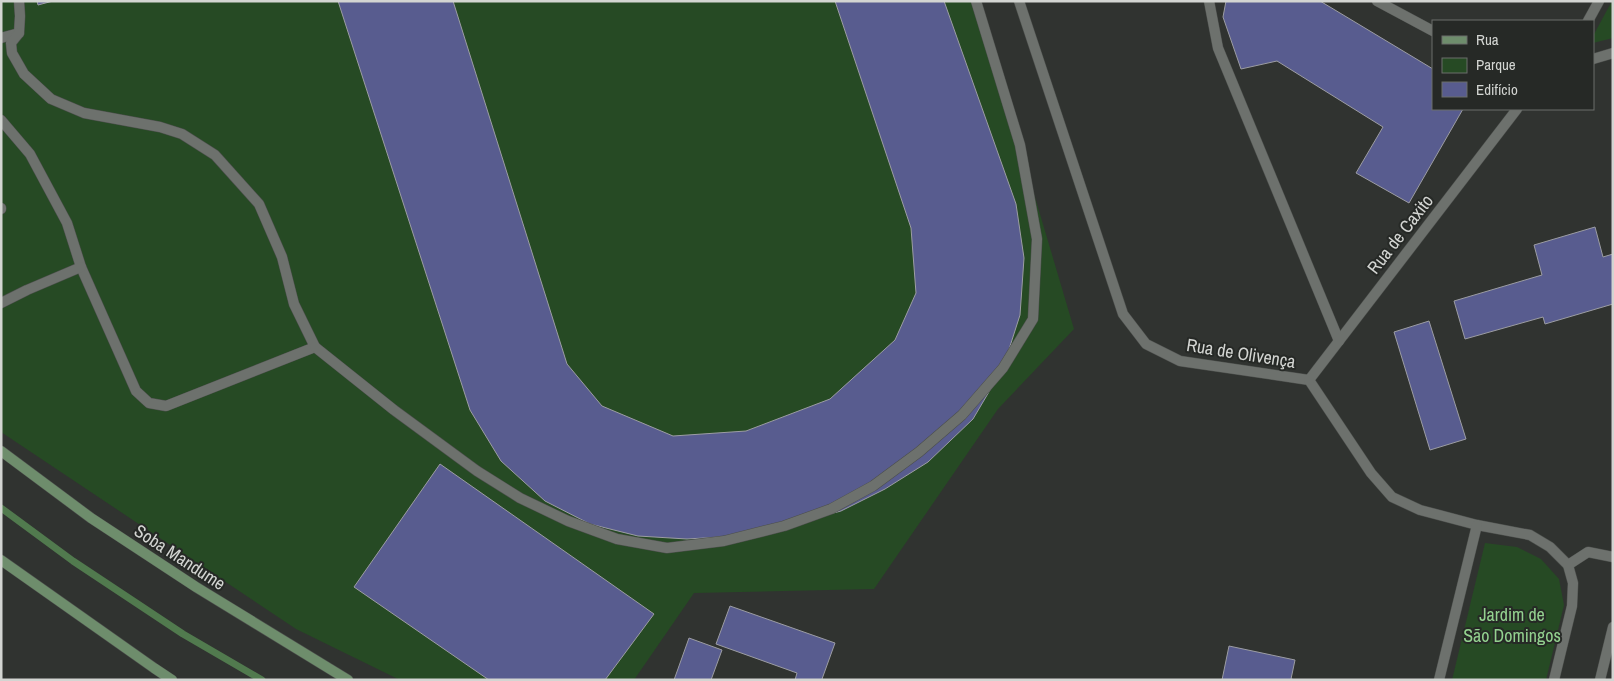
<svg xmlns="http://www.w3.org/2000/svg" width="1614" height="681" viewBox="0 0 1614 681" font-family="'Archivo Narrow',sans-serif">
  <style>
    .green { fill: #264a24 }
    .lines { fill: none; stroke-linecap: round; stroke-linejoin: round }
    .stream { stroke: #517a4e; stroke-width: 7 }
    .building { fill: #585c8f; stroke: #9c9da3 }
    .lane-casing { stroke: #4c4f4c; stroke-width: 11 }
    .street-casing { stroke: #4c4f4c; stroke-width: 11 }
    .secondary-casing { stroke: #4c4f4c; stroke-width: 11 }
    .lane { stroke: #6d716d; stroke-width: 10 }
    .street { stroke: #6d716d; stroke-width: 10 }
    .secondary { stroke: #6e8d6c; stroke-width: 10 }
    .labels { text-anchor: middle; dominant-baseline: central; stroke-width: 4; stroke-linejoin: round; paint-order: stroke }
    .street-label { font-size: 18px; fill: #d3d5d2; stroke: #262926 }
    .park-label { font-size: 18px; fill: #93d18f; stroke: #262926 }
  </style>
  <rect width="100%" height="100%" fill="#303330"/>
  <g class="green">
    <polygon points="1,1 977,1 1074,329 998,409 874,589 694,593 634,680 400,680 296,629 1,432"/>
    <polygon points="1612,1 1613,38 1593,43 1593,36"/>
    <polygon points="1485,543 1517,547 1541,559 1559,579 1564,605 1546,680 1452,680"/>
  </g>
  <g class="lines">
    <polyline class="stream" points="1,508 73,561 183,634 262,680"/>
  </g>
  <g class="building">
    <polygon points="37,1 53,1 38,5"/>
    <polygon points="338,1 453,1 567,364 602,406 673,436 746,431 830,399 895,340 916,293 911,228 835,1 944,1 1016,204 1024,258 1020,315 1003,368 973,419 928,462 885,489 841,511 788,525 737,536 687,539 638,536 590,524 545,501 501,461 470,410"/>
    <polygon points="1226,1 1320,1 1433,69 1433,109 1463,109 1409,203 1356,173 1383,127 1277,61 1241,69 1223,17"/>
    <polygon points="1595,227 1603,257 1613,254 1613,304 1545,324 1543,317 1465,339 1454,301 1542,275 1534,245"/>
    <polygon points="1429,321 1466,439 1430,450 1394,332"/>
    <polygon points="440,464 654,614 605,680 489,680 354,587"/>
    <polygon points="730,606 835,643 822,679 824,680 795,680 797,673 716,644"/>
    <polygon points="689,638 722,650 711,680 674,680"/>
    <polygon points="1229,646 1295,660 1291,679 1296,680 1222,680"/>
  </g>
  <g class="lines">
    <defs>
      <g id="lane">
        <polyline points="1588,21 1599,1"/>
        <polyline points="1,38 19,33 20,16 19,1"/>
        <polyline points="1,120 30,154 67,223 81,267 136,391 149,403 166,406 315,347 294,304 282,257 259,204 215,155 182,134 160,127 84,113 51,99 24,74 12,53 11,43 19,33"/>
        <polyline points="1,208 1,209"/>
        <polyline points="1,303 27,290 81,267"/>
        <polyline points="315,347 394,410 477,471 520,498 568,521 617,539 667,548 724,541 784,526 831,509 873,486 919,452 962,415 1003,368 1033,319 1037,239 1020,145 976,1"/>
        <polyline points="1568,565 1588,552 1613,557"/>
        <polyline points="1600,680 1613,627"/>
      </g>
      <g id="street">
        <polyline points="1019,1 1123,314 1146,344 1180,361 1309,380 1371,473 1392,497 1420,510 1477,525 1530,535 1550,547 1568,565 1573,583 1572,606 1554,680"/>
        <polyline points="1209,1 1218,48 1339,341"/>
        <polyline points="1377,1 1433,31"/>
        <polyline points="1593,59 1613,53"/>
        <polyline points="1309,380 1517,109"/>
        <polyline points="1439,680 1477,525"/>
      </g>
      <g id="secondary">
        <polyline points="1,451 91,518 196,587 348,680"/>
        <polyline points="1,560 154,668 172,680"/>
      </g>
    </defs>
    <use href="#lane" class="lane-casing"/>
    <use href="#street" class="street-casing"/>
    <use href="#secondary" class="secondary-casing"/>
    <use href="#lane" class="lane"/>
    <use href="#street" class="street"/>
    <use href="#secondary" class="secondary"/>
  </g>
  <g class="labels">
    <g class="street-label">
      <text transform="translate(1400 234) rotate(-52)">Rua de Caxito</text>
      <text transform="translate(1241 353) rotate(9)">Rua de Olivença</text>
      <text transform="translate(180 557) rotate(33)">Soba Mandume</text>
    </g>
    <g class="park-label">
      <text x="1512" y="614">Jardim de<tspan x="1512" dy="21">São Domingos</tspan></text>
    </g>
  </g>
  <rect width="1614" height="681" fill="none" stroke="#d3d5d2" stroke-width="5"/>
  <rect x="1432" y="20" width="162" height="90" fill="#262926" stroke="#6b6e6b"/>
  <rect x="1442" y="36" width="25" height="8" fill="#6e8d6c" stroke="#6b6e6b"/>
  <text x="1476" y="45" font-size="15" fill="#d3d5d2">Rua</text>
  <rect x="1442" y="58" width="25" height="15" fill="#264a24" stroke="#6b6e6b"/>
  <text x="1476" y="70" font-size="15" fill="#d3d5d2">Parque</text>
  <rect x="1442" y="82" width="25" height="15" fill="#585c8f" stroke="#6b6e6b"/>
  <text x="1476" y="95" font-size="15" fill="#d3d5d2">Edifício</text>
</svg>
